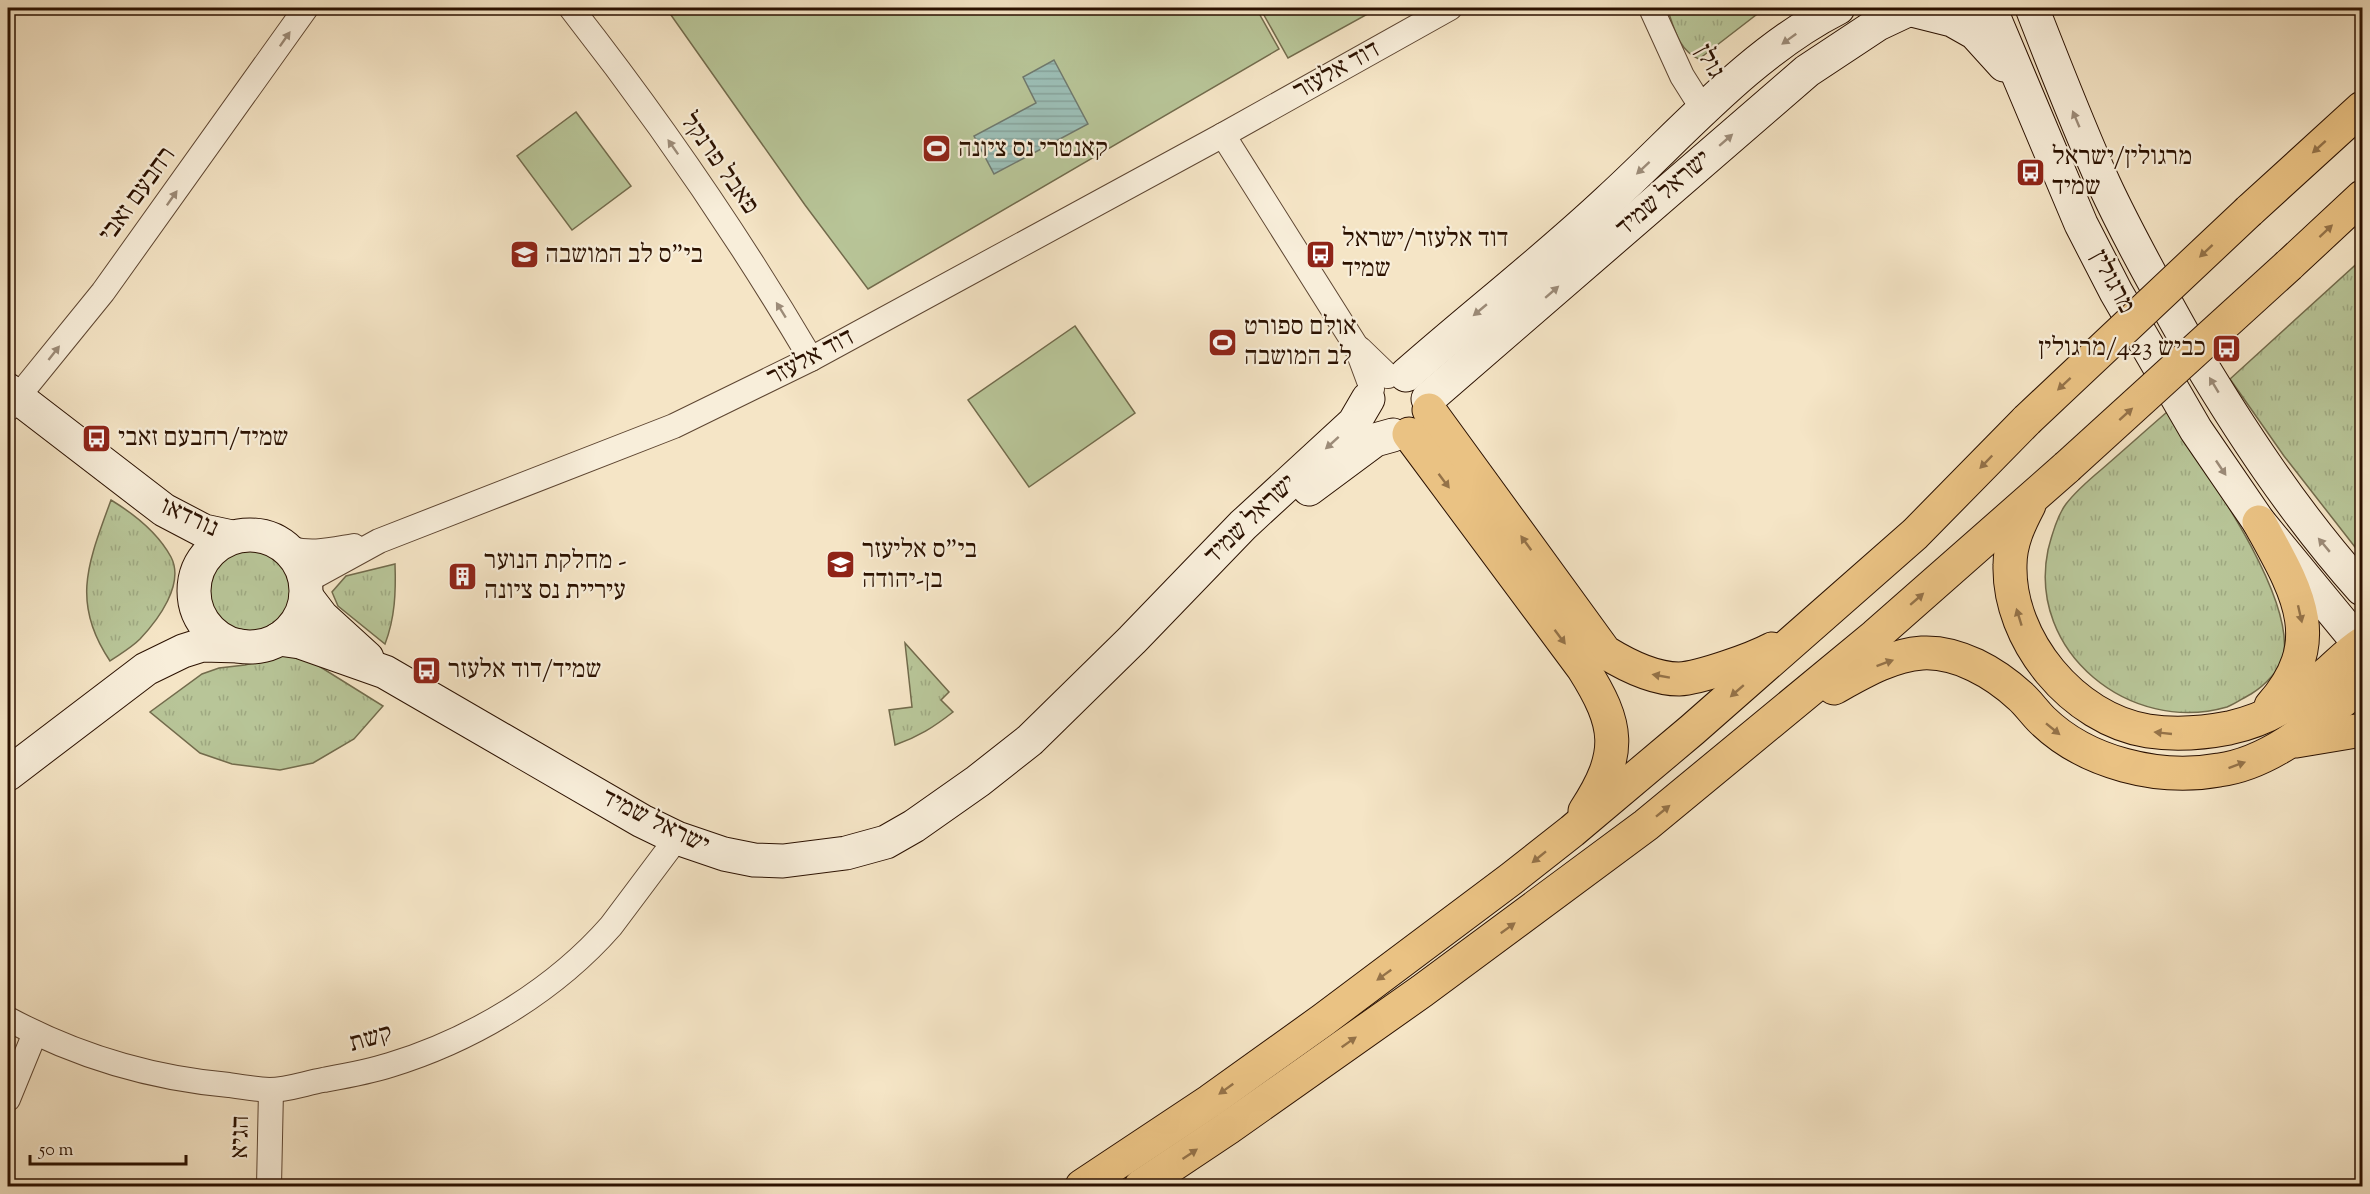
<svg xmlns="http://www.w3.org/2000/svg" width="2370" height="1194" viewBox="0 0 2370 1194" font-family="'Sorts Mill Goudy','Frank Ruhl Libre',serif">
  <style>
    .grass { fill: url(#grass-tufts); stroke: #726b4c; stroke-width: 1.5 }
    .pitch { fill: #b8c598; stroke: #726b4c; stroke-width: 1.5 }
    .water { fill: url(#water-rules); stroke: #6f796e; stroke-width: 1.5 }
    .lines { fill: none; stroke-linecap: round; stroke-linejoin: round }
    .street-casing { stroke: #5e4632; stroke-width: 26 }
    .secondary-casing { stroke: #2b1100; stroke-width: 35 }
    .primary-casing { stroke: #2b1100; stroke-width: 35 }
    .street { stroke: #f8eeda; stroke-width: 24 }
    .secondary { stroke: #f8eeda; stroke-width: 33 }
    .primary { stroke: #eac283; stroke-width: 33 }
    .primary-bridge-casing { stroke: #2b1100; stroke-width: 35; stroke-linecap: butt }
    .primary-bridge { stroke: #eac283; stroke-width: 33 }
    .oneway { fill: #9c8b78 }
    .oneway2 { fill: #947248 }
    .labels { text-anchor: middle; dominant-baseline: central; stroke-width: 4.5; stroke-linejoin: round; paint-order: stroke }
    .street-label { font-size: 26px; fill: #2b1100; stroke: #f8eeda }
    .poi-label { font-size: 26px; fill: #2b1100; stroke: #f8eeda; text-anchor: start }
  </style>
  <defs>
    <pattern id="grass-tufts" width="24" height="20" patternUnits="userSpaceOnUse" patternTransform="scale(1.5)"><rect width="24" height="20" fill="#b8c598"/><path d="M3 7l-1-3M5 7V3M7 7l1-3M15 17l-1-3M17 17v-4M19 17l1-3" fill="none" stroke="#9ea881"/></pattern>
    <pattern id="water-rules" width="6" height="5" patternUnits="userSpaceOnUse" patternTransform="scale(1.5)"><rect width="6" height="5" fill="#9cbfb7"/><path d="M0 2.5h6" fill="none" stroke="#87a39c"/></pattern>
  </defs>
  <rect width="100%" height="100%" fill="#f5e5c6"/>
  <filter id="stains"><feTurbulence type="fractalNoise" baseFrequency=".00333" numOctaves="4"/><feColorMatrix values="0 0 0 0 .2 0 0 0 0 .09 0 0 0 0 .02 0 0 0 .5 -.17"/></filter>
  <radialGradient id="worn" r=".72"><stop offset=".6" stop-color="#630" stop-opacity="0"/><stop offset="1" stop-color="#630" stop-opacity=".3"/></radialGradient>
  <g class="grass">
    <path d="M1667 8H1765L1699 59C1678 50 1674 27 1667 8Z"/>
    <polygon points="2362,259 2362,556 2284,456 2230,379"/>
    <path d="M2167 412C2202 466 2292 590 2284 653 2282 669 2264 686 2251 694 2243 698 2235 704 2227 707 2130 735 2027 652 2048 550 2052 534 2057 516 2066 504 2076 491 2090 479 2102 469 2124 450 2145 431 2167 412Z"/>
    <path d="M111 500C134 514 158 533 171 557 185 584 158 620 140 639 131 648 120 654 110 661 70 602 89 561 111 500Z"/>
    <circle cx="251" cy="591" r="41"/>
    <path d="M395 564C396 592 395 618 385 644L338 606 332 592 346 576Z"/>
    <path d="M905 643 949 692 941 700 953 712C934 727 918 737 895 745L889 710 912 707Z"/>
    <polygon points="286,655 314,663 383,706 354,739 313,763 280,770 232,764 200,753 150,712 202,674 219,668 245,665"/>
  </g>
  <g class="pitch">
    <polygon points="666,8 1256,8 1279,49 868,289 805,205"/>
    <polygon points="1260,8 1374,8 1375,10 1288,58"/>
    <polygon points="576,112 631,186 572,230 517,156"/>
    <polygon points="1075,326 1135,413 1029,487 968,400"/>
  </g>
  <polygon class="water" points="1054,60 1088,124 994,174 974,136 1036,103 1023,77"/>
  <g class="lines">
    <defs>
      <g id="street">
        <path d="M571 8C658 119 739 237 811 359"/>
        <polyline points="1651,8 1682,76 1704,111"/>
        <polyline points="1223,135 1356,346 1372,389"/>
        <polyline points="1360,349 1388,376"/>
        <polyline points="8,409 103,292 306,8"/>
        <path d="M288 548C311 555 330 550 354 546"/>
        <polyline points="306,581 379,541 674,426 811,359 1223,135 1450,8"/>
        <path d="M8 1019C77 1056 150 1078 229 1085 242 1087 256 1089 269 1090 287 1090 306 1083 323 1080 345 1076 368 1072 390 1065 472 1040 554 991 611 926L677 838"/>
        <polyline points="8,1099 35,1033"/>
        <polyline points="269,1186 271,1090"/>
      </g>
      <g id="secondary">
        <polyline points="1990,8 2081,224 2116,292 2196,430 2259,522 2362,647"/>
        <path d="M2032 8C2055 67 2078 126 2104 184 2129 238 2158 289 2187 341 2239 429 2294 513 2362 589"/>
        <polyline points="1908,9 1952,20 1975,33 2004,65"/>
        <path d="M1406 375C1473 316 1544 261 1609 200 1681 134 1751 52 1838 8"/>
        <polyline points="8,390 164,510 204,531 232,537"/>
        <polyline points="1428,399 1807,71 1878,24 1912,8"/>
        <polyline points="1309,489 1375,440 1393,435"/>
        <circle cx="250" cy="591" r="56"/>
        <polyline points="306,596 322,617 367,658"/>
        <polyline points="279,639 300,642 385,672 642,821 677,838 724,854 754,860 783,861 846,853 886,842 914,826 978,781 1030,740 1132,640 1243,525 1354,423 1368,399"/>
        <polyline points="8,774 146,669 183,651 202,645 241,646"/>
      </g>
      <g id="primary">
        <polyline points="2249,211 2362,108"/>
        <polyline points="2289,265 2362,197"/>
        <path d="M1429 410 1605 652C1626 665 1653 679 1679 679 1700 678 1753 659 1772 649"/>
        <path d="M1409 434 1583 668C1619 725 1623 753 1585 811"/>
        <path d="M2029 505C2019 524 2010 543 2010 565 2008 640 2073 719 2148 731 2174 735 2203 733 2229 728 2274 718 2297 699 2331 670 2341 661 2351 651 2362 644"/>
        <path d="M2259 522C2295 588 2330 640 2271 706"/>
        <path d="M1834 688C1861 673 1891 655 1922 653 1958 651 1995 673 2020 696 2028 703 2034 712 2042 720 2086 763 2159 781 2219 770 2242 767 2268 755 2287 743 2313 726 2338 704 2362 685"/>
        <polyline points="2296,741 2362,730"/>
        <polyline points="1082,1186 1210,1101 1323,1020 1511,879 1572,831 1692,730 1915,534 2027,420"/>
        <polyline points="1141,1186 1228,1128 1422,991 1646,825 1875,636 2067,467"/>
      </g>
    </defs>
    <use href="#street" class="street-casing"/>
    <use href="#secondary" class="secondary-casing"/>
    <use href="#primary" class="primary-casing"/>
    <use href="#street" class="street"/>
    <use href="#secondary" class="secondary"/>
    <use href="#primary" class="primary"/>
    <defs>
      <g id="primary-bridge">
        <polyline points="2027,420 2249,211"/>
        <polyline points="2067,467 2289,265"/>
      </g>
    </defs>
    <use href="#primary-bridge" class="primary-bridge-casing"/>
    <use href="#primary-bridge" class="primary-bridge"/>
  </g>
  <defs><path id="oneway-solid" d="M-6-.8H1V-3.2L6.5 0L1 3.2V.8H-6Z" transform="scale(1.5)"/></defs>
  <g class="oneway">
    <use href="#oneway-solid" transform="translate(285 39) rotate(-55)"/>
    <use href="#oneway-solid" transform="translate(1789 39) rotate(144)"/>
    <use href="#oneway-solid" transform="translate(2076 119) rotate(-113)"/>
    <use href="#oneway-solid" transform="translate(1726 140) rotate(-41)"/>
    <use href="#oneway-solid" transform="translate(673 147) rotate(-125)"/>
    <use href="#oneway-solid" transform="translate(1643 168) rotate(137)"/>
    <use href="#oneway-solid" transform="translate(172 198) rotate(-55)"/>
    <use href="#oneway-solid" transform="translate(1552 292) rotate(-41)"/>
    <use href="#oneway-solid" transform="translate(781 310) rotate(-122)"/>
    <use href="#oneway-solid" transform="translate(1480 310) rotate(140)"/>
    <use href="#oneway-solid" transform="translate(54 353) rotate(-52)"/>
    <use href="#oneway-solid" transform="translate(2214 385) rotate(-121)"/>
    <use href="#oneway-solid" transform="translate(1332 443) rotate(138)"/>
    <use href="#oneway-solid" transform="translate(2221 468) rotate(56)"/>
    <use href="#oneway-solid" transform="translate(2324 545) rotate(-130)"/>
  </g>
  <g class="oneway2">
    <use href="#oneway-solid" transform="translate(2319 147) rotate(138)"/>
    <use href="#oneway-solid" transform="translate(2326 231) rotate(-43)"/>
    <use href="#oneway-solid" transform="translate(2206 251) rotate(137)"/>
    <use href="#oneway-solid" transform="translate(2064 384) rotate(137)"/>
    <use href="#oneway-solid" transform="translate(2126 414) rotate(-42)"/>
    <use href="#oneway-solid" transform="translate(1986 462) rotate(134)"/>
    <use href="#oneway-solid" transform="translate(1444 481) rotate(53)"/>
    <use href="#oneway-solid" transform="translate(1526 543) rotate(-126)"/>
    <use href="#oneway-solid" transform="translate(1917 599) rotate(-41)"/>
    <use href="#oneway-solid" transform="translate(2300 614) rotate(77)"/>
    <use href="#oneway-solid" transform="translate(2019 617) rotate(-107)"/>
    <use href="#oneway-solid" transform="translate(1560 637) rotate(53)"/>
    <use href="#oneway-solid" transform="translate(1885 663) rotate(-20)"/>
    <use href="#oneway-solid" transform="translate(1661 676) rotate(-170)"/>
    <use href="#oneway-solid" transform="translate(1737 691) rotate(139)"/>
    <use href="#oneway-solid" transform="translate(2053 729) rotate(39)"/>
    <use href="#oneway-solid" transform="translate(2163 733) rotate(-174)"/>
    <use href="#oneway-solid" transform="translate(2237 765) rotate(-20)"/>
    <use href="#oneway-solid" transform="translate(1663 811) rotate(-39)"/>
    <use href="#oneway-solid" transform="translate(1539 857) rotate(141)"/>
    <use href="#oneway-solid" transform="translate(1508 928) rotate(-36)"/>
    <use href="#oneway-solid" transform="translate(1384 975) rotate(144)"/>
    <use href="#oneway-solid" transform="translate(1349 1042) rotate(-35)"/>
    <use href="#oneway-solid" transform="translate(1226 1089) rotate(144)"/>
    <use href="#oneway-solid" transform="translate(1190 1154) rotate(-34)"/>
  </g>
  <defs>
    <symbol id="stadium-square" viewBox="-11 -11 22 22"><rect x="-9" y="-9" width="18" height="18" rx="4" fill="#8f2418" stroke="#f8eeda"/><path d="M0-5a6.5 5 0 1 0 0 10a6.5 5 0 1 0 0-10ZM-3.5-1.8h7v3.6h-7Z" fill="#fff"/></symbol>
    <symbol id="bus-square" viewBox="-11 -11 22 22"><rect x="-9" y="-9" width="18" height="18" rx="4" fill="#8f2418" stroke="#f8eeda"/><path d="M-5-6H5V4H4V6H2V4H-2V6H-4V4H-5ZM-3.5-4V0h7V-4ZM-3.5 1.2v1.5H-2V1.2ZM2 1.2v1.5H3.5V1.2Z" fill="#fff"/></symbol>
    <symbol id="school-square" viewBox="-11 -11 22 22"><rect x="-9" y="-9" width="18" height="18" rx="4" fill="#8f2418" stroke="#f8eeda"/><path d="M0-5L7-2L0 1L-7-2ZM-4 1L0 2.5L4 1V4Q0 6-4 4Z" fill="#fff"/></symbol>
    <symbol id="building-square" viewBox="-11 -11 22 22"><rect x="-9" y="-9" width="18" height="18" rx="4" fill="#8f2418" stroke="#f8eeda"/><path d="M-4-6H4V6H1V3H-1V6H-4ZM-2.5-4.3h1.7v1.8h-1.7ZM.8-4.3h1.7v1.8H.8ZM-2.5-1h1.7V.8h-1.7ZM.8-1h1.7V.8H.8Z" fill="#fff"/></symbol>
  </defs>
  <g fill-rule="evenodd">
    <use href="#stadium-square" x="920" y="132" width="33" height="33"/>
    <use href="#bus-square" x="2014" y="156" width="33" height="33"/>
    <use href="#bus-square" x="1304" y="238" width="33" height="33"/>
    <use href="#school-square" x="508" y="238" width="33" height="33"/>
    <use href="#stadium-square" x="1206" y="326" width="33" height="33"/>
    <use href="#bus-square" x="2210" y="332" width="33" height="33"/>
    <use href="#bus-square" x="80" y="422" width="33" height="33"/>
    <use href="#school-square" x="824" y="548" width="33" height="33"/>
    <use href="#building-square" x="446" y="560" width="33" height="33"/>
    <use href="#bus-square" x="410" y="654" width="33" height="33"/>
  </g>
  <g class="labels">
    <g class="street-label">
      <text transform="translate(1709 62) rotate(61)">גולן</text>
      <text transform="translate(1337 71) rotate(-29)">דוד אלעזר</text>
      <text transform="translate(719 164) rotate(55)">פאבל פרנקל</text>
      <text transform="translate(1664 194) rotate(-41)">ישראל שמיד</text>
      <text transform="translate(138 195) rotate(-54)">רחבעם זאבי</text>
      <text transform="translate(2112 282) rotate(62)">מרגולין</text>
      <text transform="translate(811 358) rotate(-28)">דוד אלעזר</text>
      <text transform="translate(189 518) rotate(25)">נורדאו</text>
      <text transform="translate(1251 520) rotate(-44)">ישראל שמיד</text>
      <text transform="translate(655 822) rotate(26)">ישראל שמיד</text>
      <text transform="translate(371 1039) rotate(-16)">קשת</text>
      <text transform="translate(241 1137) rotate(-89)">הגיא</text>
    </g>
    <g class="poi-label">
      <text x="958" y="149">קאנטרי נס ציונה</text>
      <text x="2052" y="157">מרגולין/ישראל<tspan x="2052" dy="30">שמיד</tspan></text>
      <text x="1342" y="239">דוד אלעזר/ישראל<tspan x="1342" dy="30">שמיד</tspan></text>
      <text x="545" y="255">בי"ס לב המושבה</text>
      <text x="1244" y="327">אולם ספורט<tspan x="1244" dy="30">לב המושבה</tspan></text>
      <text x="2206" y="348" text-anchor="end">כביש 423/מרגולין</text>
      <text x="118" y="438">שמיד/רחבעם זאבי</text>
      <text x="862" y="550">בי"ס אליעזר<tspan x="862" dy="30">בן-יהודה</tspan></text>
      <text x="484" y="561">מחלקת הנוער -<tspan x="484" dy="30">עיריית נס ציונה</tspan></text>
      <text x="448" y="670">שמיד/דוד אלעזר</text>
    </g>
  </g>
  <rect width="2370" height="1194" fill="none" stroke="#f5e5c6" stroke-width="30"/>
  <rect x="9" y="9" width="2352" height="1176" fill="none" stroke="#2b1100" stroke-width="3"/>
  <rect x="15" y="15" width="2340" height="1164" fill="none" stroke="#2b1100" stroke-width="1.5"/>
  <path d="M30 1155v9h156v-9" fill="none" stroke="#2b1100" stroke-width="3"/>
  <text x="39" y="1155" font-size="18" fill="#2b1100" stroke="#f8eeda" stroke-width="4.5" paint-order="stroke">50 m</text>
  <rect width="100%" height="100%" filter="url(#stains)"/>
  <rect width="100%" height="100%" fill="url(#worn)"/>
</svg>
